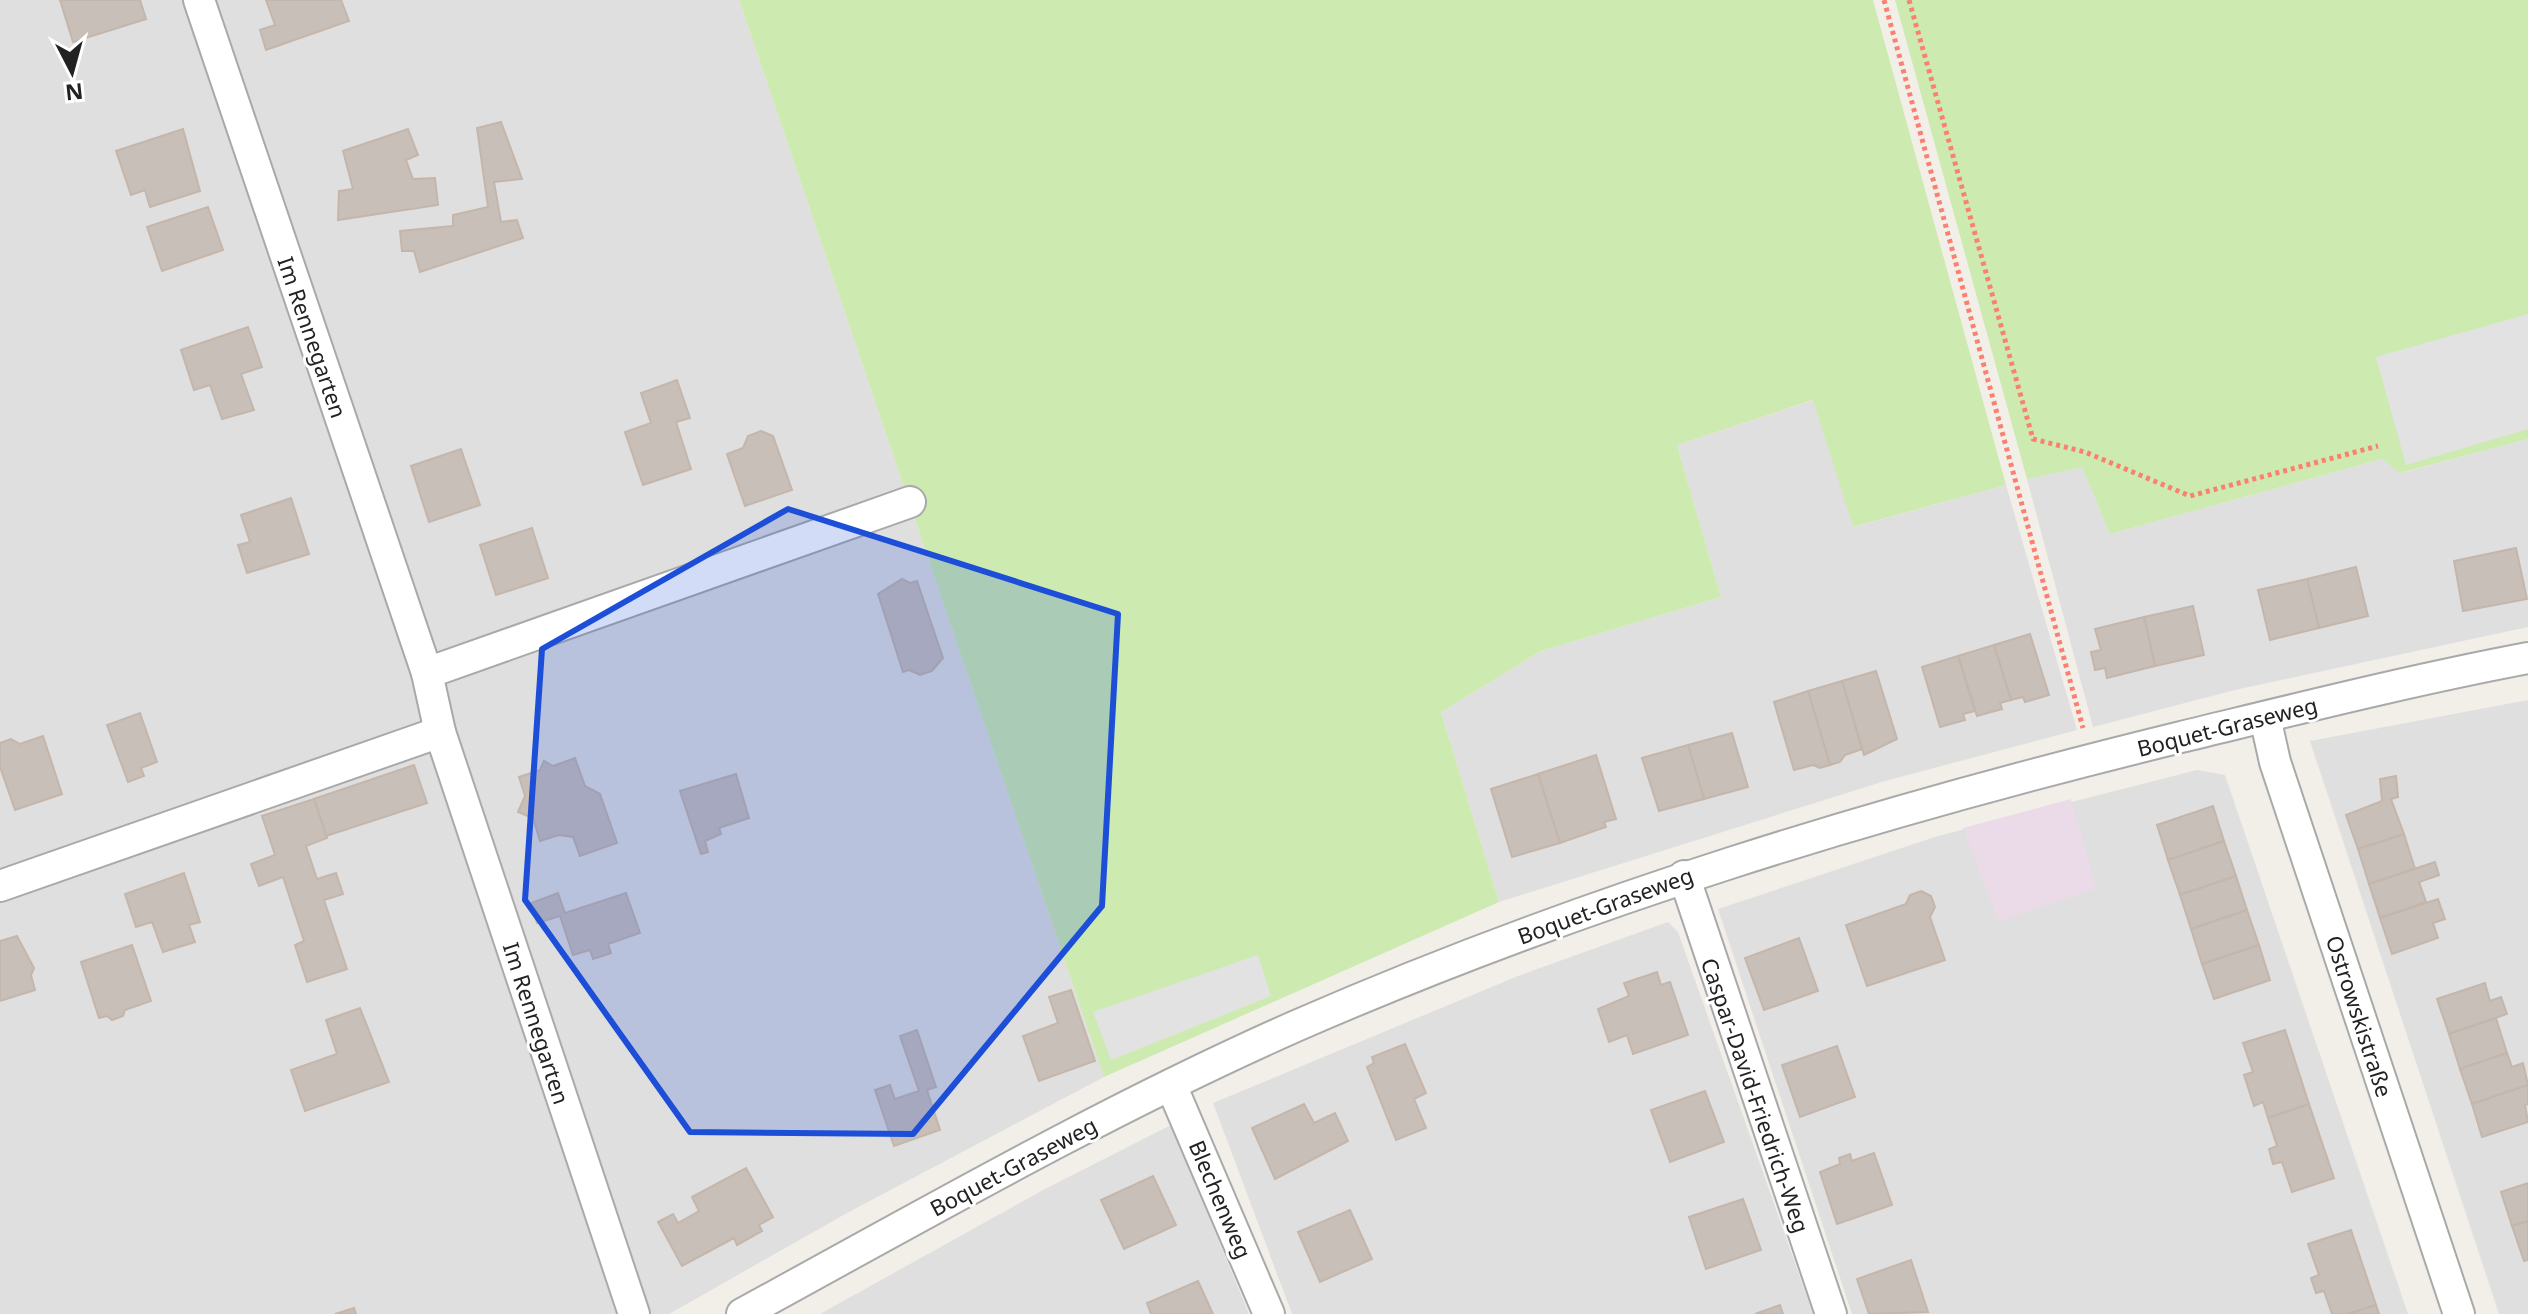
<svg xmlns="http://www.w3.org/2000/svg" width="2528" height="1314" viewBox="0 0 2528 1314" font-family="'Noto Sans',sans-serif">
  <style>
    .residential { fill: #e0dfdf }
    .industrial { fill: #ebdbe8 }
    .grass { fill: #cdebb0 }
    .parking { fill: #e2e2e2 }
    .building { fill: #c7bfb8; stroke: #c4b6ab; stroke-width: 2 }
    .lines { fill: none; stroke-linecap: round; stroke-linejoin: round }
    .street-casing { stroke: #a9a9a9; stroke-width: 34 }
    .path { stroke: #fa8072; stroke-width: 5; stroke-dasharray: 4 4; stroke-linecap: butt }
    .street { stroke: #fff; stroke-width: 30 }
    .marked { fill: #1d4ed8; fill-opacity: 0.2; stroke: #1d4ed8; stroke-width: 6; stroke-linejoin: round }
    .labels { text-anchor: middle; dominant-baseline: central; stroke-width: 6; stroke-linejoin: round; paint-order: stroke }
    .street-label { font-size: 22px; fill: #222; stroke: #fff }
  </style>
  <rect width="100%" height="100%" fill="#f2efe9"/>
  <g class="residential">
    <polygon points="0,0 739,0 1104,1077 847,1213 669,1314 0,1314"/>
    <polygon points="1814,400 1854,527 2006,485 2077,730 1885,781 1499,902 1441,712 1541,651 1721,597 1677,445"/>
    <polygon points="2528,439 2528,627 2235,690 2093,727 2027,479 2082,466 2110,534 2382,459 2401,473"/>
    <polygon points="2528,700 2528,1314 2499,1314 2310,741"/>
    <polygon points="2197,770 2225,775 2408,1314 1852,1314 1718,909 1938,836"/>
    <polygon points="1668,922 1678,932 1813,1314 1292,1314 1213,1103 1518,976"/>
    <polygon points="1171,1125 1249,1314 820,1314 1043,1190"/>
  </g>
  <polygon class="industrial" points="2071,799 2096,888 1999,921 1963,828"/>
  <g class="grass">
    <polygon points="739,0 1873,0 2006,485 1853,527 1813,400 1677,445 1721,597 1541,651 1441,712 1499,902 1104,1077"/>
    <polygon points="1895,0 2528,0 2528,439 2400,473 2382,459 2110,534 2082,467 2027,479"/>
  </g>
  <g class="parking">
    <polygon points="2528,314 2528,429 2406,465 2376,357"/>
    <polygon points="1258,955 1271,996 1111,1060 1093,1012"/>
  </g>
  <g class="building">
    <polygon points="60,0 140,0 146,19 73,42"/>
    <polygon points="266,0 341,0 349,21 266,50 260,30 275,25"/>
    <polygon points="501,122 522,179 494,182 501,222 517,220 523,238 420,272 414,251 402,251 400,231 453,226 453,215 488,207 477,128"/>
    <polygon points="183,129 200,191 150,207 145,190 131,195 116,151"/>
    <polygon points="408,129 418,155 406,160 413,179 435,178 438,205 338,220 339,191 353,189 343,151"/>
    <polygon points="208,207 223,250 162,271 147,227"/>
    <polygon points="248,327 262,367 241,374 254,410 222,419 210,385 194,390 181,350"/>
    <polygon points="677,380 690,418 676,422 691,469 643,485 625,432 651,423 641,393"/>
    <polygon points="761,431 773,436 792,490 745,506 727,454 743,448 748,436"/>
    <polygon points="461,449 480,505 429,522 411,466"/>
    <polygon points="291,498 309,554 247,573 238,545 250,542 241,515"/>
    <polygon points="532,528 548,578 496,595 480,545"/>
    <polygon points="2516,548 2527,599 2463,611 2454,561"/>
    <polygon points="2356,567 2368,616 2319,628 2307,579"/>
    <polygon points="902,579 910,583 917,581 943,658 932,671 920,675 909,670 903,672 878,594"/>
    <polygon points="2307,579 2319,628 2270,640 2258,590"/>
    <polygon points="2193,606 2204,655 2155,666 2144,617"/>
    <polygon points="2144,617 2155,666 2107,678 2105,668 2095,670 2091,652 2101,650 2095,629"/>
    <polygon points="2030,634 2049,695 2025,702 2023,697 2011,700 1994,645"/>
    <polygon points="1994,645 2011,700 2000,703 2002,709 1977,716 1958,656"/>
    <polygon points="1958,656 1975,711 1963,714 1965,720 1940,727 1922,667"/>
    <polygon points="1876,671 1897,739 1864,755 1842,681"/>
    <polygon points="1842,681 1862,749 1845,755 1840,762 1830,765 1808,691"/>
    <polygon points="1808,691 1830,765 1820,768 1813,765 1794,770 1774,702"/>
    <polygon points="140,713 157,762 141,768 144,776 128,782 107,725"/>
    <polygon points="1732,733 1748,787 1704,799 1688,745"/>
    <polygon points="43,736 62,794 15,810 0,767 0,743 11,739 20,744"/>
    <polygon points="1688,745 1704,799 1659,811 1642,758"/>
    <polygon points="1596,755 1616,819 1604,822 1606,827 1560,843 1538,774"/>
    <polygon points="575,758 585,786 600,794 617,843 580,856 573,837 559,835 540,841 533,818 518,812 525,796 519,777 540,770 544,761 553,766"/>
    <polygon points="414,765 427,803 326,836 314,799"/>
    <polygon points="736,774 749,818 719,828 721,834 705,841 708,852 701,854 680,791"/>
    <polygon points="1538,774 1560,843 1512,857 1491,789"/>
    <polygon points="2396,776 2398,797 2391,799 2404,834 2358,849 2346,815 2382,801 2380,779"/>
    <polygon points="314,799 327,838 306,846 317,879 336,873 343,894 324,900 347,969 307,982 295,945 304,941 283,877 259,886 251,864 275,855 262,816"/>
    <polygon points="2213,806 2224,841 2168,860 2157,825"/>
    <polygon points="2404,834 2415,869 2369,884 2358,849"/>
    <polygon points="2224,841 2236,876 2180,895 2168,860"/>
    <polygon points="2435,862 2439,875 2419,882 2426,902 2380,918 2369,884"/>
    <polygon points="184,873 200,922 189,925 195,942 163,952 152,922 136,927 125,894"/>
    <polygon points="2236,876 2247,910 2191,929 2180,895"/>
    <polygon points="1921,891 1931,896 1935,907 1930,917 1945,960 1867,986 1846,925 1906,904 1910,895"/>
    <polygon points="558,893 565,913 626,893 640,933 608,944 611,953 593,959 590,950 573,955 560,916 537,923 531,903"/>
    <polygon points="2438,899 2445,919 2433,923 2438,938 2392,954 2380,918"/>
    <polygon points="2247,910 2259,945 2202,964 2191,929"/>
    <polygon points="17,936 34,968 31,975 35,990 0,1001 0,941"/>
    <polygon points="1799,938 1818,991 1764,1010 1745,958"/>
    <polygon points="132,945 151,1001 125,1010 123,1016 112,1020 107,1016 99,1018 81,962"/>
    <polygon points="2259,945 2270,980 2214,999 2202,964"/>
    <polygon points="1657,972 1661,985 1670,982 1688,1035 1633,1054 1627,1035 1609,1042 1598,1009 1629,996 1624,983"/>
    <polygon points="2485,983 2490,1001 2501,997 2507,1014 2449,1034 2437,999"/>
    <polygon points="1071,990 1095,1061 1039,1081 1023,1036 1058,1023 1049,997"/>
    <polygon points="360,1008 389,1082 305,1111 291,1070 337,1054 326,1020"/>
    <polygon points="2496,1018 2507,1053 2460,1069 2449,1034"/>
    <polygon points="917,1030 936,1087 927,1090 940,1130 894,1146 875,1090 890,1085 895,1099 919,1091 900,1036"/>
    <polygon points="2285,1030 2309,1104 2268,1118 2263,1102 2254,1106 2244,1075 2253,1072 2243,1043"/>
    <polygon points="1405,1044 1426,1093 1414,1099 1426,1128 1396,1140 1367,1067 1374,1063 1372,1057"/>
    <polygon points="1837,1046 1855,1097 1800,1117 1782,1065"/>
    <polygon points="2507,1053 2512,1067 2523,1063 2528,1085 2472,1104 2460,1069"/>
    <polygon points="2528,1085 2528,1104 2525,1105 2528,1122 2482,1137 2472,1104"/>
    <polygon points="1705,1091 1724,1142 1670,1162 1651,1110"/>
    <polygon points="1304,1104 1314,1123 1335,1113 1348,1141 1275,1179 1252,1128"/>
    <polygon points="2309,1104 2334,1178 2292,1192 2282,1162 2273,1164 2269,1149 2277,1146 2268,1118"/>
    <polygon points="1874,1153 1892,1205 1837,1224 1820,1172 1840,1164 1839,1158 1850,1154 1852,1161"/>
    <polygon points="746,1168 773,1217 759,1225 762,1231 737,1245 734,1238 682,1266 658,1222 673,1214 678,1223 699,1211 692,1197"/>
    <polygon points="1153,1176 1176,1225 1124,1249 1101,1200"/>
    <polygon points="2528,1183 2528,1221 2512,1226 2501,1192"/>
    <polygon points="1743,1199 1761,1250 1706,1269 1689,1217"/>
    <polygon points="1350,1210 1372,1259 1320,1282 1298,1232"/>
    <polygon points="2528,1221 2528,1260 2524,1261 2512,1226"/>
    <polygon points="2351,1230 2376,1305 2348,1314 2332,1314 2324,1291 2316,1293 2311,1278 2319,1275 2308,1244"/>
    <polygon points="1911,1260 1928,1312 1869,1314 1857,1279"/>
    <polygon points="1198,1281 1213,1314 1151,1314 1147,1303"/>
    <polygon points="1780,1305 1783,1314 1755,1314"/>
    <polygon points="2376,1305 2379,1314 2348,1314"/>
    <polygon points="354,1308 356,1314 335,1314"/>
  </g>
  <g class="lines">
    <defs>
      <g id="street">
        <polyline points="199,0 427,673 440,732 634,1314"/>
        <polyline points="427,673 910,502"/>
        <polyline points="2265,717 2275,762 2459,1314"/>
        <polyline points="1684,876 1831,1314"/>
        <polyline points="0,886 440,732"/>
        <polyline points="1171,1085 1269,1314"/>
        <path d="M742 1314C925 1214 1106 1110 1296 1026 1582 901 1879 811 2181 737 2297 709 2412 680 2528 658"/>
      </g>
    </defs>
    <use href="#street" class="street-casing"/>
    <g class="path">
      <polyline points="1884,0 2083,728"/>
      <polyline points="1909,0 2033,439 2085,452 2190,496 2378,446"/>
    </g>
    <use href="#street" class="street"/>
  </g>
  <path class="marked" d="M788 509 1118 614 1102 906 913 1134 690 1132 525 900 542 649Z"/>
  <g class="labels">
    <g class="street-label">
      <text transform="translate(313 337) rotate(71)">Im Rennegarten</text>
      <text transform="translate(2227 726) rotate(-14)">Boquet-Graseweg</text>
      <text transform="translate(1605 905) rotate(-20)">Boquet-Graseweg</text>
      <text transform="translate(2360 1016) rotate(72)">Ostrowskistraße</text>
      <text transform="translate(537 1023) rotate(72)">Im Rennegarten</text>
      <text transform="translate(1756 1095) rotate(71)">Caspar-David-Friedrich-Weg</text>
      <text transform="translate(1013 1166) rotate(-28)">Boquet-Graseweg</text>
      <text transform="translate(1221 1199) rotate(67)">Blechenweg</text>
    </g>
  </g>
  <g transform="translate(72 72) rotate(174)" stroke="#ffffff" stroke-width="6" paint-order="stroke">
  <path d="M0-6L14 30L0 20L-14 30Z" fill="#222222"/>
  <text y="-12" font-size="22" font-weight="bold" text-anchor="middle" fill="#222222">N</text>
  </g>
</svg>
